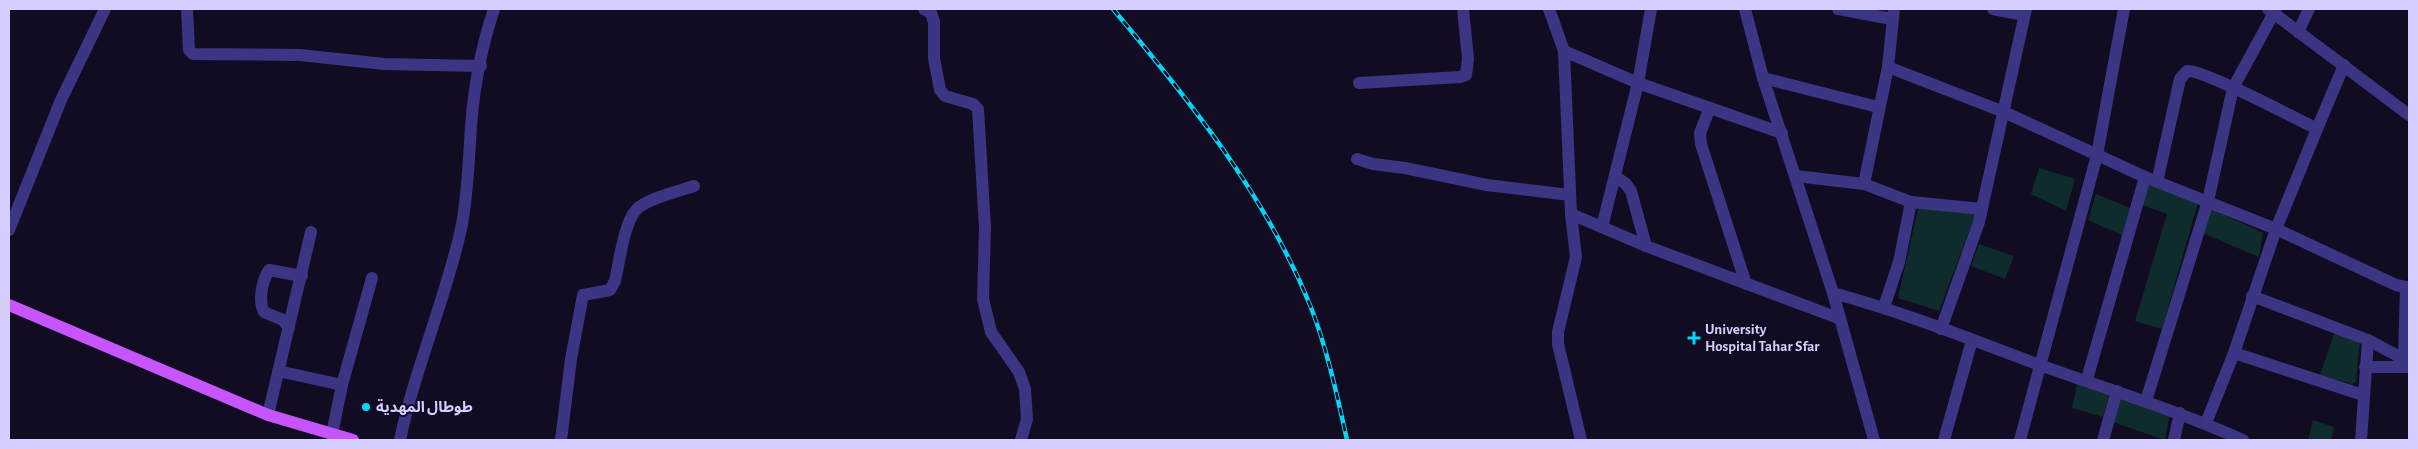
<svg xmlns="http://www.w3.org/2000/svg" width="2418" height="449" viewBox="0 0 2418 449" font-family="'Alegreya Sans','Noto Sans Arabic',sans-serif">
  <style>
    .green { fill: #0f2c2c }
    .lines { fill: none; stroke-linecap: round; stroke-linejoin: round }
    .minor { stroke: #3b3583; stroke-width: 12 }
    .major { stroke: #c655ff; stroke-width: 12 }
    .rail-casing { stroke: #00d6f9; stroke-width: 4.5 }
    .rail { stroke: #110c22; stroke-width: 2.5; stroke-dasharray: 8; stroke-linecap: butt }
    .poi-dot { fill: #00d6f9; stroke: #110c22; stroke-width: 2 }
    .labels { text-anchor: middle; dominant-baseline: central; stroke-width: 4; stroke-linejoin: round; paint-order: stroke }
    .poi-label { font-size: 15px; font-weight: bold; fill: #d5ceff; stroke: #110c22; text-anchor: start }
  </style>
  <rect width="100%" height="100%" fill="#110c22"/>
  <g class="green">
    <polygon points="2039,168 2075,179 2066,211 2031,194"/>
    <polygon points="2147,183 2199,199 2162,329 2135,321 2167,214 2140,204"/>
    <polygon points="2096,194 2130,208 2122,235 2088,220"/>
    <polygon points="1919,204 1977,210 1939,311 1898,298"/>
    <polygon points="2207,207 2263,233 2259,257 2200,232"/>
    <polygon points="1979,244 2014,256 2005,279 1971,266"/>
    <polygon points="2336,328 2360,339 2356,382 2352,384 2320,375"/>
    <polygon points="2078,380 2109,395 2103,417 2072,408"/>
    <polygon points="2125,399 2167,412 2169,418 2165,440 2113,422 2120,401"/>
    <polygon points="2313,420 2334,427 2331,440 2308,440"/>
  </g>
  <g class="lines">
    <g class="minor">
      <polyline points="187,9 189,50 193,54 300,55 384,64 481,66"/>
      <polyline points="924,9 931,13 934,22 934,58 940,90 945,96 973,104 978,109 985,228 983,299 991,332 1019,372 1025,389 1027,419 1021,440"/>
      <polyline points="1549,9 1564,51 1571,214 1576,257 1558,332 1558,344 1581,440"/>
      <polyline points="1745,9 1763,78 1833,293 1874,440"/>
      <polyline points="1838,9 1892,19"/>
      <polyline points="1993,9 2024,15"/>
      <polyline points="2268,9 2409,115"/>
      <polyline points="2298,32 2309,9"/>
      <polyline points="1564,51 1638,83 1782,133"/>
      <polyline points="1888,67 2004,112 2145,177 2276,229 2396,285 2406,287 2404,358"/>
      <polyline points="1763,78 1878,107"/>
      <polyline points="1359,83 1460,77 1466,75 1468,59 1463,9"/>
      <polyline points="1709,110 1700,133 1701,144 1746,284"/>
      <polyline points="1357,159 1373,164 1405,168 1487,185 1570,195"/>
      <polyline points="1796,176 1864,184 1911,202 1982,209"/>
      <polyline points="1616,177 1626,184 1631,191 1646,246"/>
      <path d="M2157 182 2180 79 2187 71C2202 69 2297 119 2317 129L2344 65"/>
      <polyline points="1864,184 1888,67 1894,9"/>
      <polyline points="1571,214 1646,246 1838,318"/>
      <polyline points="1602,227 1638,83 1651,9"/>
      <polyline points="9,230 61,100 105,9"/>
      <path d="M1833 293C1903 312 1970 339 2037 364 2106 389 2176 410 2243 440"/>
      <polyline points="2252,296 2368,340 2409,362"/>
      <polyline points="1884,307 1899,262 1911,202"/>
      <path d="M289 328 283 320 264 312C258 301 262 281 269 270L302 276"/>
      <polyline points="1941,329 1979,222 2026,9"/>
      <polyline points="2234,353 2363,395"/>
      <polyline points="2365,367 2409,367"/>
      <polyline points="278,371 342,385"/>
      <polyline points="2087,379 2145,177"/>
      <polyline points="2146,401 2208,201 2233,88 2276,9"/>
      <polyline points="268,415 311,232"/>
      <polyline points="2206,423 2234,353 2276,229 2317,129"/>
      <polyline points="332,434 342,385 372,278"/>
      <path d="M400 440C415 368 445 301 461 229 467 200 468 172 470 143 472 98 480 51 494 9"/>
      <path d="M561 440 571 359 583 295 610 290 615 281C619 264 624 223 636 210 645 199 679 191 694 186"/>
      <polyline points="1944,440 1972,340"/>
      <polyline points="2020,440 2097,155 2124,9"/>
      <polyline points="2103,440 2117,391"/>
      <polyline points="2174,440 2180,413"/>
      <polyline points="2361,440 2368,340"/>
    </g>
    <polyline class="major" points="9,305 268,415 353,440"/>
    <defs>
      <path id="rail" d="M1113 9C1189 100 1265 194 1310 305 1327 348 1337 395 1347 440"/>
    </defs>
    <use href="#rail" class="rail-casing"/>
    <use href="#rail" class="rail"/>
  </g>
  <g class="poi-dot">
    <path d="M1691.5 330.5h5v5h5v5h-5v5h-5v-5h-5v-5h5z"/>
    <circle cx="366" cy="407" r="5"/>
  </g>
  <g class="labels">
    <g class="poi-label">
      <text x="1705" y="329">University<tspan x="1705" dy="17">Hospital Tahar Sfar</tspan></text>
      <text x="376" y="407">طوطال المهدية</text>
    </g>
  </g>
  <rect width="2418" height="449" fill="none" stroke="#d5ceff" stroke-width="20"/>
</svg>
